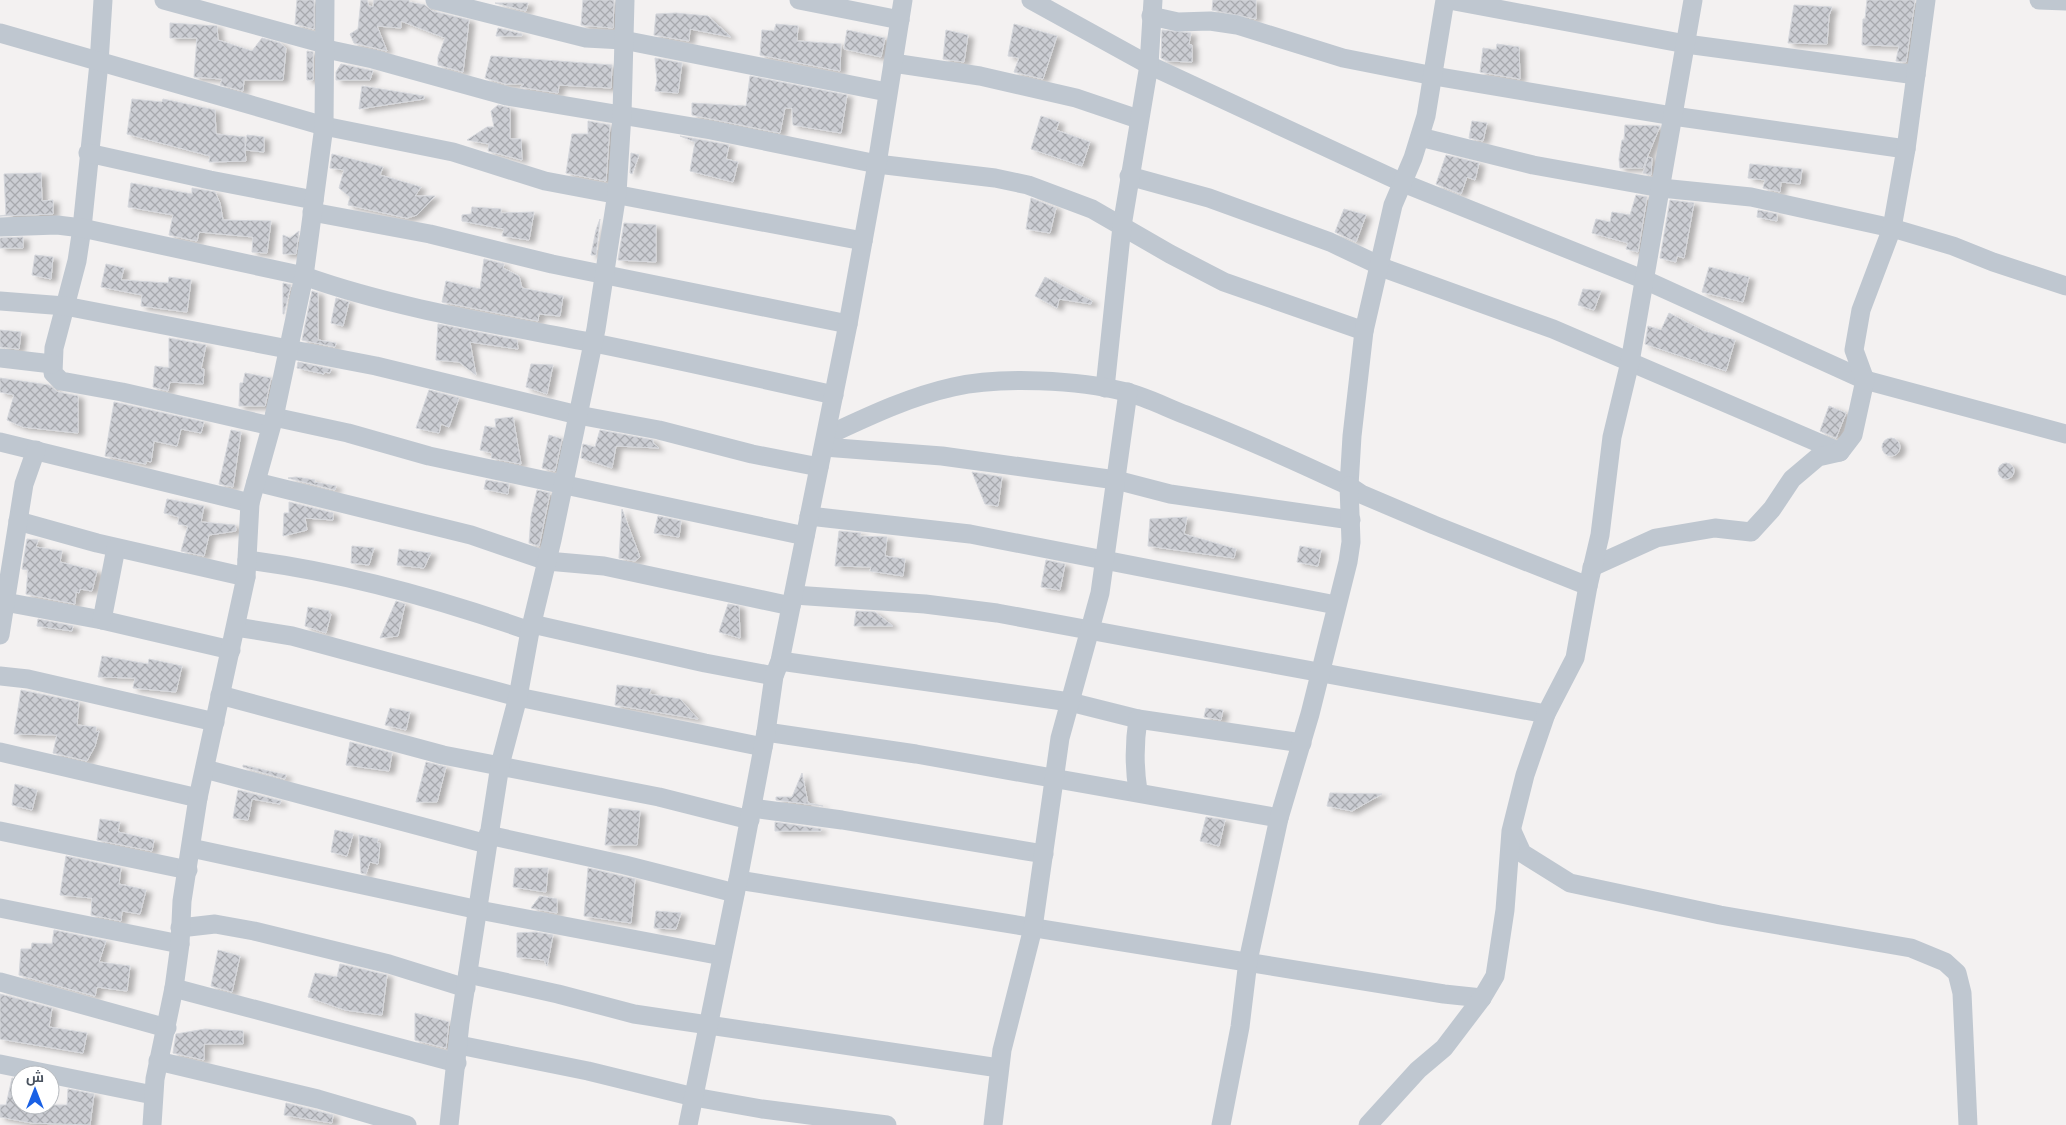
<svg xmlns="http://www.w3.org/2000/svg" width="2066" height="1125" viewBox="0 0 2066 1125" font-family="'IBM Plex Sans',Cairo,sans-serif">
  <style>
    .building { fill: url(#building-cross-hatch); stroke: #d5d7dc; filter: url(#shadow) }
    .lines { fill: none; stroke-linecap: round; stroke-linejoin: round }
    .minor { stroke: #bfc7d0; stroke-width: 19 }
  </style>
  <defs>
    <pattern id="building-cross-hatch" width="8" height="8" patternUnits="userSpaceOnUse" patternTransform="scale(1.25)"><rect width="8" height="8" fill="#cbcdd3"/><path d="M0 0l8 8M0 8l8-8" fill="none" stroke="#a7a9ae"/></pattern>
    <filter id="shadow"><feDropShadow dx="5.5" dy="3" stdDeviation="2.5" flood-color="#0004"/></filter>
  </defs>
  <rect width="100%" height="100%" fill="#f3f1f1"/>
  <g class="building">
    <polygon points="297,0 314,0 314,29 295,24"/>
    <polygon points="361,0 367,0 369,6 373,7 374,0 409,0 409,2 425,5 432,11 469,20 463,72 438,65 438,57 445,38 401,21 401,28 377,26 387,51 354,43 350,34 358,29"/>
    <polygon points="583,0 614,0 613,28 581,25"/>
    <polygon points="1213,0 1256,0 1256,19 1212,10"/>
    <polygon points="1867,0 1915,0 1906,62 1896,61 1899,46 1862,45 1863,19 1865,19"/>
    <polygon points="495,3 528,3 526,11"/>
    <polygon points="1794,5 1832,7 1829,16 1827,44 1788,43"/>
    <polygon points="676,13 708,16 731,37 690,29 689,41 654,35 656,14"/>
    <polygon points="170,23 217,26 218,40 252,51 262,38 280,43 286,48 283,80 244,80 243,91 220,85 222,79 194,77 197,38 170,38"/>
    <polygon points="776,24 798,26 797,41 841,44 840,71 760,55 762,30 774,31"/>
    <polygon points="1014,24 1057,36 1043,79 1014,72 1019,58 1008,56"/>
    <polygon points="498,28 522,34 522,36 496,36"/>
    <polygon points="847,30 885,38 881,57 844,49"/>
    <polygon points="946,30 968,35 964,62 943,59"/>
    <polygon points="1162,30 1191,33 1189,44 1192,45 1192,62 1167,61 1161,58"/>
    <polygon points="1497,44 1519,47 1520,79 1480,72 1483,48 1496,50"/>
    <polygon points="307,51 313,52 313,80 307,80"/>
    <polygon points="491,56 612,65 611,88 559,85 558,93 520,87 524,84 506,84 485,78"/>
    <polygon points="655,58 682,63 678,93 655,91 657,81"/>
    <polygon points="341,64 373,71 370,80 336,80 336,72"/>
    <polygon points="750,76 847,95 841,133 793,125 792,108 785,108 780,133 692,115 692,103 746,106"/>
    <polygon points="362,86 424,96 424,99 359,109"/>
    <polygon points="132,99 162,102 163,99 215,110 216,134 245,137 245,150 247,135 264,137 264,152 245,150 246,161 209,162 210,156 127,134"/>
    <polygon points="498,105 510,108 510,139 521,139 522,160 488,151 489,144 467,140 487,127 494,127 491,111"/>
    <polygon points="1041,116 1059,122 1056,130 1090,142 1082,166 1031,149"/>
    <polygon points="588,121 610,125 606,181 566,173 572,134 588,134"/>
    <polygon points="1472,121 1487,123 1483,141 1469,138"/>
    <polygon points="1625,125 1660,126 1643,168 1620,168 1619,159 1622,140 1624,140"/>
    <polygon points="680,136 729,145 726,159 738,162 733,182 690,171 695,142"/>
    <polygon points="631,153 639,155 632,174 630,173"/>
    <polygon points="332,154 383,167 380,175 421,187 415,196 435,196 417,215 407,218 348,205 350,197 339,188 344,170 330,168"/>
    <polygon points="1446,155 1479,163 1475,180 1467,177 1461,194 1436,184"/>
    <polygon points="1648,157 1652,158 1651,175 1643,173"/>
    <polygon points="1750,164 1802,169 1800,184 1781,182 1780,192 1763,188 1765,180 1748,178"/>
    <polygon points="41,173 42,201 53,200 53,214 0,216 6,215 4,174"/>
    <polygon points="131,183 192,194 192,188 215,192 220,203 223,220 271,221 267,253 252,252 253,237 199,232 197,241 169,235 173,215 128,207"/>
    <polygon points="1636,195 1647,197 1638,252 1626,249 1628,243 1592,233 1596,219 1610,222 1612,212 1630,215"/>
    <polygon points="1031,198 1056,208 1050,233 1026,229"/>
    <polygon points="1670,200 1694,203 1684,258 1677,256 1676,262 1660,258"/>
    <polygon points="472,207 501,209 501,213 534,212 529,240 502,236 504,229 462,221 462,215 471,214"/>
    <polygon points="1344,209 1366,215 1356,242 1335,232"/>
    <polygon points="1758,210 1777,214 1777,221 1757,217"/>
    <polygon points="600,219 596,255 591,255 596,230"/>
    <polygon points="624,223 656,225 656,262 618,260"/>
    <polygon points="299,231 296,254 283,254 283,235 290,238"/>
    <polygon points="23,237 23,248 0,248 0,238"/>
    <polygon points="35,255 53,257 51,279 32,275"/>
    <polygon points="484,259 504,264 503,268 519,276 522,288 563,296 560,316 539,314 538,321 442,302 446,281 480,289"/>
    <polygon points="106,264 124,268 121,280 168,283 169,277 191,280 187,312 141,306 142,295 101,287"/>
    <polygon points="1709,267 1749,277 1743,302 1702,292"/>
    <polygon points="1045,277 1092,301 1091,304 1059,299 1057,308 1035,296"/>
    <polygon points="283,283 291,285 284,314 283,314"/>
    <polygon points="1583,289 1601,291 1594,310 1578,305"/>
    <polygon points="312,291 318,293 318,340 336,343 335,347 302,340"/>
    <polygon points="336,298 349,302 343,326 331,323"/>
    <polygon points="1669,313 1704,331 1735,340 1726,371 1645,344 1648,326 1661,330"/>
    <polygon points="438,324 517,340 518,349 470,342 476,375 459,362 436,360"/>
    <polygon points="0,330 21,332 19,349 0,347"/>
    <polygon points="169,338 206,345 201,369 204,369 203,384 170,382 168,391 153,387 155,366 169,368"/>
    <polygon points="298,362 331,369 330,373 324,372 324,374 297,368"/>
    <polygon points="531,364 553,365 547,394 526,387"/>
    <polygon points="245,373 271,378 265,406 239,406 240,383 243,383"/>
    <polygon points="0,378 49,385 58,392 78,396 78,433 23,427 7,420 14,395 0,392"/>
    <polygon points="429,390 459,398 449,427 441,424 439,433 416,428"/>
    <polygon points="114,402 204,422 201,433 181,429 177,446 154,441 151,462 146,461 146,464 105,456"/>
    <polygon points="1829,406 1846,413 1836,438 1820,431"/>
    <polygon points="513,417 521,464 491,458 492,453 480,450 485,426 496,428 495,419"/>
    <polygon points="231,430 241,432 233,487 219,484"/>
    <polygon points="600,430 653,440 653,443 659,448 616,446 612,468 581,458 583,444 595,447"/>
    <polygon points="549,435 562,439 555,471 542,468"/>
    <circle cx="1891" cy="447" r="9"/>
    <circle cx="2006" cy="471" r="8"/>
    <polygon points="972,472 1002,477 998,506 985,504"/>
    <polygon points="296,477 315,480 314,482 336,486 335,490 288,478"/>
    <polygon points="486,480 509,484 508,494 484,489"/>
    <polygon points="537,490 550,493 539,546 529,543 531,517"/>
    <polygon points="167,499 204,506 201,522 235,525 236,531 209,535 204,556 181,551 188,526 178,524 179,517 164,513"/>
    <polygon points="289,502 333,513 333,520 305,518 307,530 283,536 284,513 289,513"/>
    <polygon points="622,509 640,557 635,561 619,558"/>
    <polygon points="658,516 681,521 679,537 654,533"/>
    <polygon points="1187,517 1184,534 1236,549 1234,558 1148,546 1150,519"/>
    <polygon points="839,531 861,533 860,536 887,537 885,556 905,559 903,576 870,571 871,567 835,566"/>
    <polygon points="27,539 38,540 36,547 62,551 60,562 97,571 92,591 80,589 79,593 76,592 75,604 26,594 28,570 22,569"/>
    <polygon points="352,546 374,548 369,565 351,563"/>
    <polygon points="1300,546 1321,550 1318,566 1297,562"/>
    <polygon points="399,549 431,553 424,568 397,565"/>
    <polygon points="1046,560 1065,564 1060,590 1041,587"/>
    <polygon points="396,601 405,604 398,636 380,638"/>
    <polygon points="728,604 739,606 740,638 719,632"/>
    <polygon points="308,607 329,611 329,613 331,614 326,633 305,626"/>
    <polygon points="856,611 875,612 893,626 854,626"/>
    <polygon points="38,619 73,626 72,631 37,626"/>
    <polygon points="102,656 148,664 149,659 182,666 176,692 133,688 135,678 98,677"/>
    <polygon points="617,685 651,689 649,694 680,699 698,719 615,705"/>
    <polygon points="21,690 79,702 77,725 96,727 96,732 99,731 95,746 87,761 53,753 57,735 14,734"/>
    <polygon points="390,708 410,712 406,730 385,725"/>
    <polygon points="1206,708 1223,710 1221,720 1204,717"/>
    <polygon points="350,742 392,753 389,771 346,765"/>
    <polygon points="426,762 446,767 437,802 416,802"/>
    <polygon points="243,765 286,775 285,779 243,767"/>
    <polygon points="802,773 808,803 823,806 776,800 776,797 792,797"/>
    <polygon points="15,784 37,790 32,810 12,805"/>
    <polygon points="238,790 281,801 280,804 252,799 248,820 233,818"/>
    <polygon points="1330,793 1382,794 1352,811 1327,806"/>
    <polygon points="609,808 640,811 637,845 605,845"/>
    <polygon points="1206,817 1225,820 1219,846 1200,841"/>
    <polygon points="100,819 120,822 118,832 154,840 152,851 97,840"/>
    <polygon points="775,822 821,829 821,831 775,831"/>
    <polygon points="335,830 353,834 347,856 331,852"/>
    <polygon points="359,835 378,839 377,843 380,843 378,864 370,862 366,874 361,873"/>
    <polygon points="66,856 121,868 119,884 146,890 140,914 122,911 121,921 91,915 92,898 60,895"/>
    <polygon points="515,868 548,868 546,892 513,887"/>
    <polygon points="588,868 635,879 631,923 584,916"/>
    <polygon points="540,896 557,899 557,913 531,908"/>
    <polygon points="656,911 681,913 676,929 654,928"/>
    <polygon points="54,930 106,941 99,962 130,966 127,991 97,987 95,996 19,975 21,949 31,949 32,943 52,944"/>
    <polygon points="536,932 553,935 547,966 544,960 517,957 517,933"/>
    <polygon points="218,950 240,956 232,992 211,986"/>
    <polygon points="340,964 387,975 382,1015 345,1010 308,997 315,973 337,977"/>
    <polygon points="0,994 52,1008 49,1027 87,1033 83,1053 0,1039"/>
    <polygon points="415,1013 449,1022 446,1048 415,1040"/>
    <polygon points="205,1029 243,1031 243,1044 204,1044 204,1060 173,1053 176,1034"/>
    <polygon points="12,1078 20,1080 20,1105 67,1105 68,1089 94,1094 90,1125 32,1123 0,1117 0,1105 6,1105"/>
    <polygon points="286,1103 333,1115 332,1123 284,1115"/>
  </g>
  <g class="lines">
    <g class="minor">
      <polyline points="103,0 99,63 82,228 77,261 54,348 53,373 61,381 122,392 271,426"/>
      <polyline points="164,0 325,44"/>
      <polyline points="435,0 586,38 623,40 887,92"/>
      <polyline points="799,0 900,20"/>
      <polyline points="1031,0 1149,65 1403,183 1645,280 1865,380 2066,434"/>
      <polyline points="1449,0 1686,44 1916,75"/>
      <polyline points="2039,0 2066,1"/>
      <polyline points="1151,16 1178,22 1210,21 1237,25 1343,58 1434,76 1673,116 1906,149"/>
      <polyline points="0,33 324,126 453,152 545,181 863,241"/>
      <polyline points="326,49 373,59 507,96 711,130 877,164 995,178 1028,185 1092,209 1170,254 1224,282 1364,331"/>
      <polyline points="893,63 980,76 1076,98 1138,119"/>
      <polyline points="1420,137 1533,165 1661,188 1751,197 1892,228 1953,246 1993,262 2066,286"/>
      <polyline points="88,153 210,180 314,200"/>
      <polyline points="1129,176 1209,198 1330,242 1389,270 1553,329 1840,452"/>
      <polyline points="312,212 430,234 552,264 848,324"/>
      <path d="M0 227 57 225 82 228 304 276C397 309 497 324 594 343 674 359 754 377 834 395"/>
      <polyline points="0,301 65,306 376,366 578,415 659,430 752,454 819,467"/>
      <polyline points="0,358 52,364"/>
      <polyline points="1105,388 1122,226 1149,65 1153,0"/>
      <polyline points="274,417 348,433 429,456 805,536"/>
      <path d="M826 436C867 417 908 397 953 387 1001 376 1079 380 1126 392 1147 397 1167 408 1186 415 1242 437 1296 461 1349 486L1352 436 1364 331 1393 205 1413 158 1426 116 1445 0"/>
      <polyline points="0,442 250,503"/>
      <polyline points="824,447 942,456 1116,480 1170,494 1351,520"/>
      <polyline points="256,482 471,535 547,561 604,566 791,606"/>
      <polyline points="1349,486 1361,494 1434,525 1588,586"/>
      <polyline points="809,516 970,534 1336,605"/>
      <polyline points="18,521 97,543 246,577"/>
      <path d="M247 560C343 572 439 599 530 631"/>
      <polyline points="1592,567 1656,538 1715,528 1751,532 1772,509 1792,479 1818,457 1840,452 1853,435 1865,380 1854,350 1861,310 1892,228 1906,149 1926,0"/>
      <polyline points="794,595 925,604 997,613 1546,714"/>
      <polyline points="0,601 102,620 231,650"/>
      <polyline points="102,620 116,548"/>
      <polyline points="532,624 705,663 774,676"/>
      <polyline points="236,627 292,636 518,697 763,747"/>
      <polyline points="0,635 24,484 36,450"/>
      <polyline points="780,661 1070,702 1138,719"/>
      <polyline points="0,676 28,679 215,722"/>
      <polyline points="220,695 443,755 659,797 750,820"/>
      <polyline points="766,732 916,754 1279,818"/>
      <polyline points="0,752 198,798"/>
      <polyline points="205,769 487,844"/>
      <path d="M1138 791C1134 766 1134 745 1138 719L1302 743"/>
      <polyline points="752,808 842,820 1044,854"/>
      <polyline points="0,831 188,870"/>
      <polyline points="1512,831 1522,853 1570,883 1720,915 1911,948 1945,962 1957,973 1962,993 1968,1125"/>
      <polyline points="488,835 625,865 735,893"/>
      <polyline points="191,848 479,910 722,956"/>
      <polyline points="738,880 1444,994 1482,998"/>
      <polyline points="0,908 180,944"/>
      <polyline points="180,928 215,924 254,931 389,964 466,988"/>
      <polyline points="468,974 558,994 634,1014 999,1068"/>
      <polyline points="0,982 167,1028"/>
      <polyline points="174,988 457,1063"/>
      <polyline points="459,1045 588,1071 694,1097 762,1109 887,1125"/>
      <polyline points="158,1061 318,1099 407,1125"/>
      <polyline points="0,1064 153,1095"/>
      <polyline points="152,1125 155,1079 174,988 180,944 182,901 198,798 246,577 250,503 274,417 304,276 324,126 325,0"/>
      <polyline points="449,1125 460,1023 500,765 518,697 530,631 552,540 596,329 617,193 622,114 625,0"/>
      <polyline points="688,1125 738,880 766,732 774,676 780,661 848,324 877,164 903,0"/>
      <polyline points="993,1125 1002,1050 1033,928 1060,738 1100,593 1128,392"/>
      <polyline points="1221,1125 1240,1027 1248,961 1279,818 1310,714 1348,562 1351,542 1349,486"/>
      <polyline points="1368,1125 1418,1070 1444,1048 1482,998 1495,976 1505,910 1511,831 1525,775 1546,714 1575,658 1588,586 1600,535 1612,437 1630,362 1693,0"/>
    </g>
  </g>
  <g transform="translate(35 1090)"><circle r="24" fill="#ffffff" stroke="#b6babf"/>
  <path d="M0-4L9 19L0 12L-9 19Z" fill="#1960e5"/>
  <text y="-8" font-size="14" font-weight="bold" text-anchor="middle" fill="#49525f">ش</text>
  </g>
</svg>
